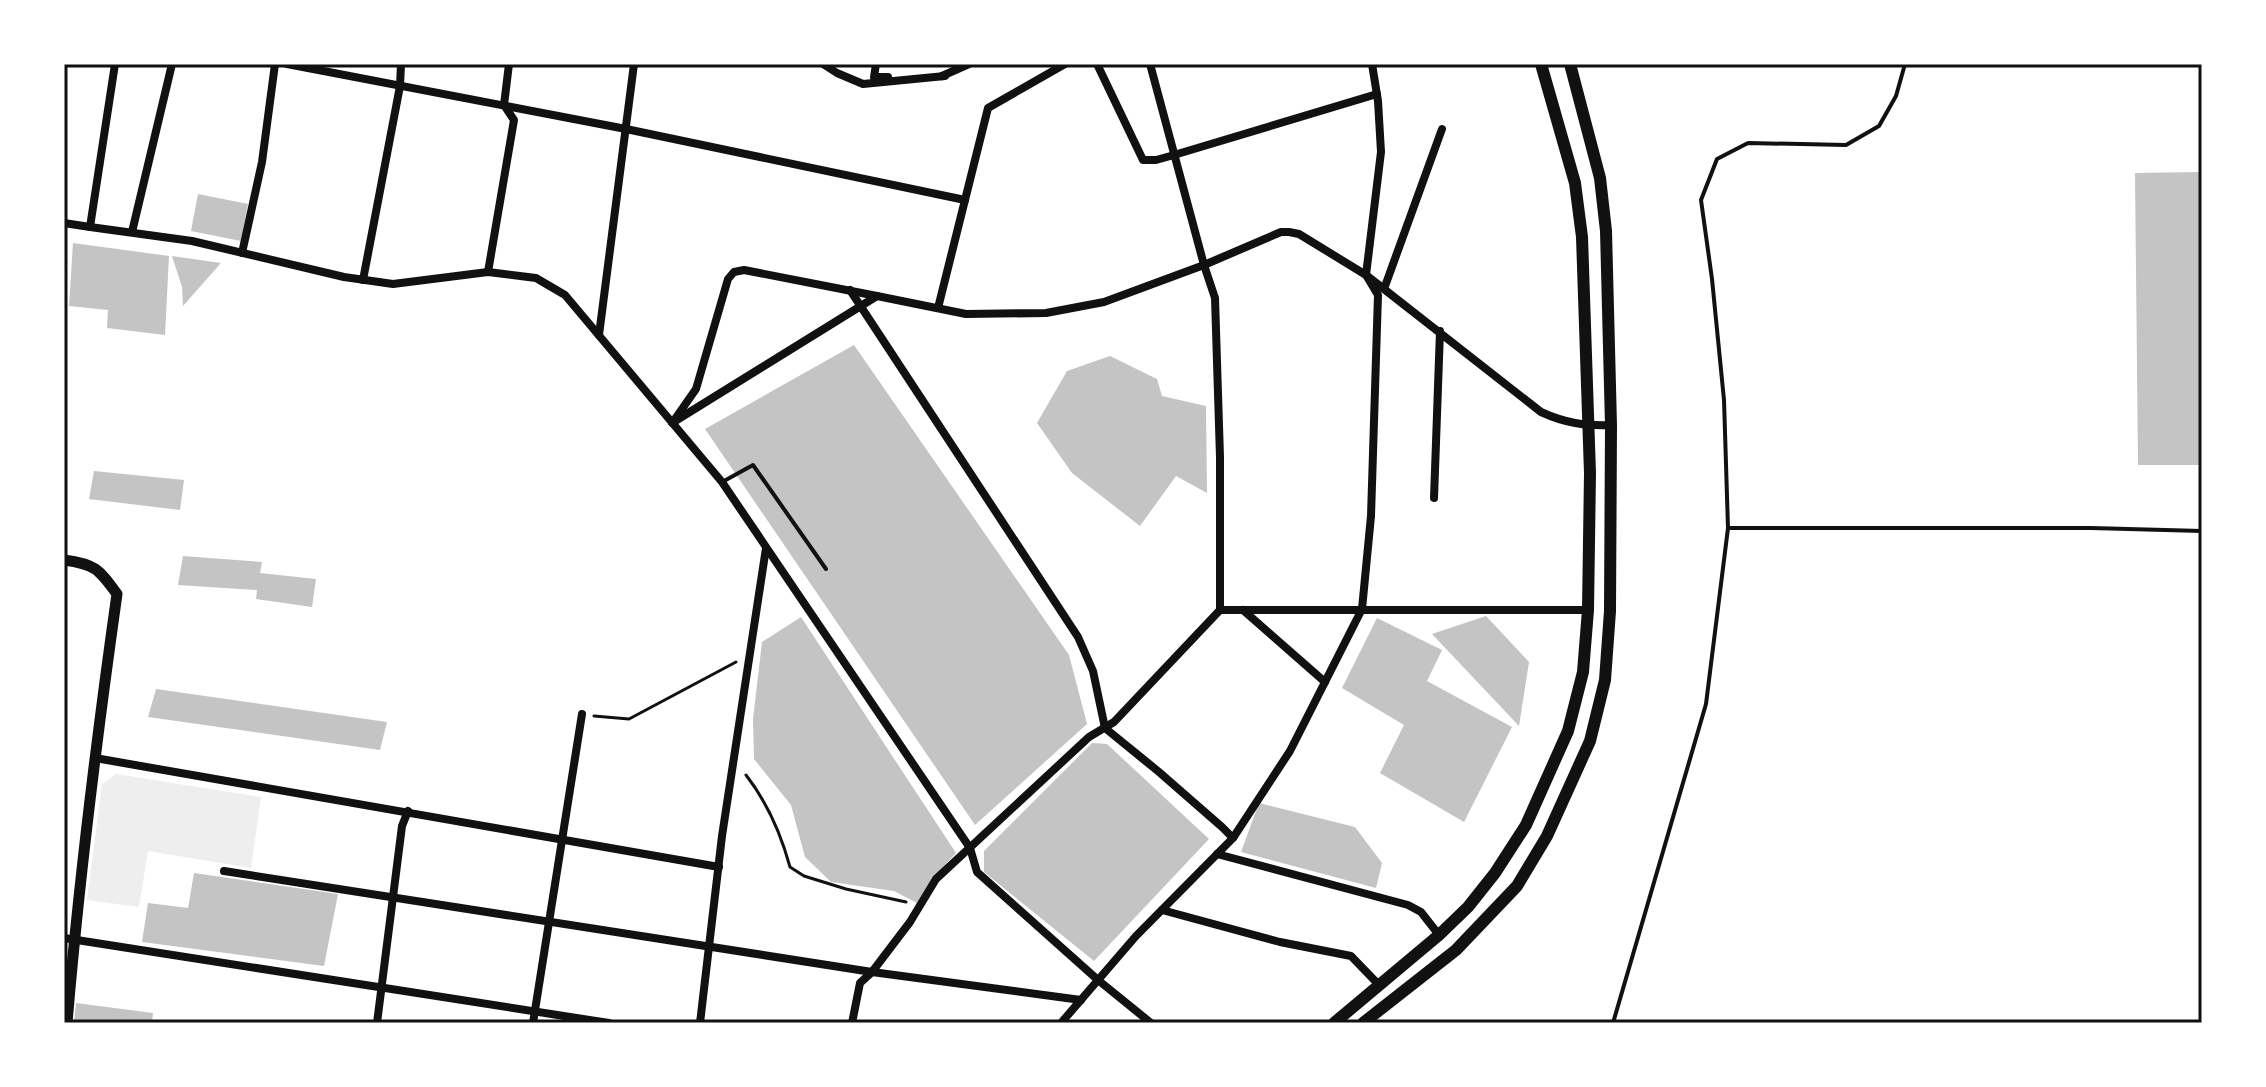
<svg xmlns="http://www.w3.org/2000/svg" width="2266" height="1087" viewBox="0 0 2266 1087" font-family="'Source Serif 4',serif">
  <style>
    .green { fill: #eee }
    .building { fill: #c4c4c4 }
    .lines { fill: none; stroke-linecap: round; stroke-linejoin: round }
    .path { stroke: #111; stroke-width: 3 }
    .service { stroke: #111; stroke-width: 4 }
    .minor { stroke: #111; stroke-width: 8 }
    .tertiary { stroke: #111; stroke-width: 11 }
    .secondary { stroke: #111; stroke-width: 12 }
    .neatline { fill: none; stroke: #111; stroke-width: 3 }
  </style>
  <rect width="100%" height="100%" fill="#fff"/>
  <polygon class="green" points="116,774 261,797 251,868 148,851 139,907 87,900 102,784"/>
  <g class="building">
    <polygon points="2202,172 2202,465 2138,465 2135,173"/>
    <polygon points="198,194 248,204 241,241 191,231"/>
    <polygon points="73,243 169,256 165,335 107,328 108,310 69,306"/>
    <polygon points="172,256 221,263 183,306 182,287"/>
    <polygon points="854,345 1069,655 1087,724 975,825 705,429"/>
    <polygon points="1110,356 1157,379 1162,396 1206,406 1207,493 1176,476 1140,526 1072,473 1037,423 1067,371"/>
    <polygon points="94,471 184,480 180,510 89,499"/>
    <polygon points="183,556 262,562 260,573 316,579 312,607 256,599 257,590 178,585"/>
    <polygon points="1486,616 1529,662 1519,726 1432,634"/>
    <polygon points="801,617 956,853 934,877 917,903 894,891 831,882 805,857 791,805 754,759 753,719 762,642"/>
    <polygon points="1377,618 1442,650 1427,681 1512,727 1464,822 1380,773 1404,725 1342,688"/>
    <polygon points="156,689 387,722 380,750 148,717"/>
    <polygon points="1092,743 1107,744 1209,839 1094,961 984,872 984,851"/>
    <polygon points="1259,803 1355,827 1382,863 1376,888 1241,852"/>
    <polygon points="194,873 338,894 324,966 142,942 148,903 188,908"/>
    <polygon points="76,1003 153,1013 152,1023 74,1023"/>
  </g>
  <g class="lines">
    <g class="path">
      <polyline points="594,716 629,719 736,662"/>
      <path d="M746 775C767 802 781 834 790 867L804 876 846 889 906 902"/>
    </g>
    <g class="service">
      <polyline points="724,481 753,465 826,569"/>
      <polyline points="1728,528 2091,528 2202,531"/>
      <polyline points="1613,1023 1706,704 1728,528 1724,400 1712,279 1701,200 1717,159 1748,143 1846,145 1879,126 1896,96 1905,64"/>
    </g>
    <g class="minor">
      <polyline points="287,64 626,129 965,200"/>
      <polyline points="823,64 837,73 863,84 945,76"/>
      <polyline points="876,64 874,77 888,77"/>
      <polyline points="1097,64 1143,160 1156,160 1174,155 1377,94"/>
      <polyline points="942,76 969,64"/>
      <polyline points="504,105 509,64"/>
      <polyline points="64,223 90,227 115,64"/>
      <polyline points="90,227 192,241 344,277 393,284 488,272 536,278 565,295 722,482 970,848 977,872 1098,980 1151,1023"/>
      <polyline points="132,232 172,64"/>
      <polyline points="242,253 262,162 275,64"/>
      <polyline points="488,272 514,120 504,105"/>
      <polyline points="363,280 400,86 401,64"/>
      <polyline points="1384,289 1442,129"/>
      <polyline points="850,290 1078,637 1093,671 1105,728 1159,772 1222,827 1233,838"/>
      <polyline points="938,308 988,108 1065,64"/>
      <polyline points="599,335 634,64"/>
      <polyline points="675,419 696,389 728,279 734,272 744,270 877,296"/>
      <path d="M672 423 877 296 966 314 1046 313 1104 302 1204 265 1281 232H1289L1299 234 1366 275 1541 412C1565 423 1585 426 1611 425"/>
      <polyline points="1434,498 1440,331"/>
      <polyline points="1220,610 1588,610"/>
      <polyline points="1243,610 1325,682"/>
      <polyline points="95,758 719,867"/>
      <polyline points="1217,854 1408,905 1421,912 1439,935"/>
      <polyline points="224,871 872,972 1081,1000"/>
      <polyline points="1162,910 1280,942 1351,956 1380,986"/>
      <polyline points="64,938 609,1023"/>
      <polyline points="377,1023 402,826 408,811"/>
      <polyline points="533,1023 582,714"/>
      <polyline points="700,1023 722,836 766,548"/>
      <polyline points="852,1023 860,983 872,972 910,922 936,879 1089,737 1114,722 1220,610 1220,457 1215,298 1204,265 1150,64"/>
      <polyline points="1061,1023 1136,936 1233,838 1290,751 1362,609 1371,516 1378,295 1366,275 1381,152 1378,101 1372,64"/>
    </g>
    <path class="tertiary" d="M64 560C95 564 99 569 117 594 97 736 79 879 67 1023"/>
    <g class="secondary">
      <polyline points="1334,1023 1439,935 1468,907 1495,873 1526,825 1568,731 1583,672 1588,610 1590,473 1582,237 1575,183 1541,64"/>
      <polyline points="1363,1023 1456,950 1517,886 1547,836 1590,741 1605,680 1610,611 1611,425 1606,231 1600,178 1570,64"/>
    </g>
  </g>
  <rect width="2266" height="1087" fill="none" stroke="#ffffff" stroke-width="132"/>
  <rect x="66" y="66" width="2134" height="955" class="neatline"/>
</svg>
